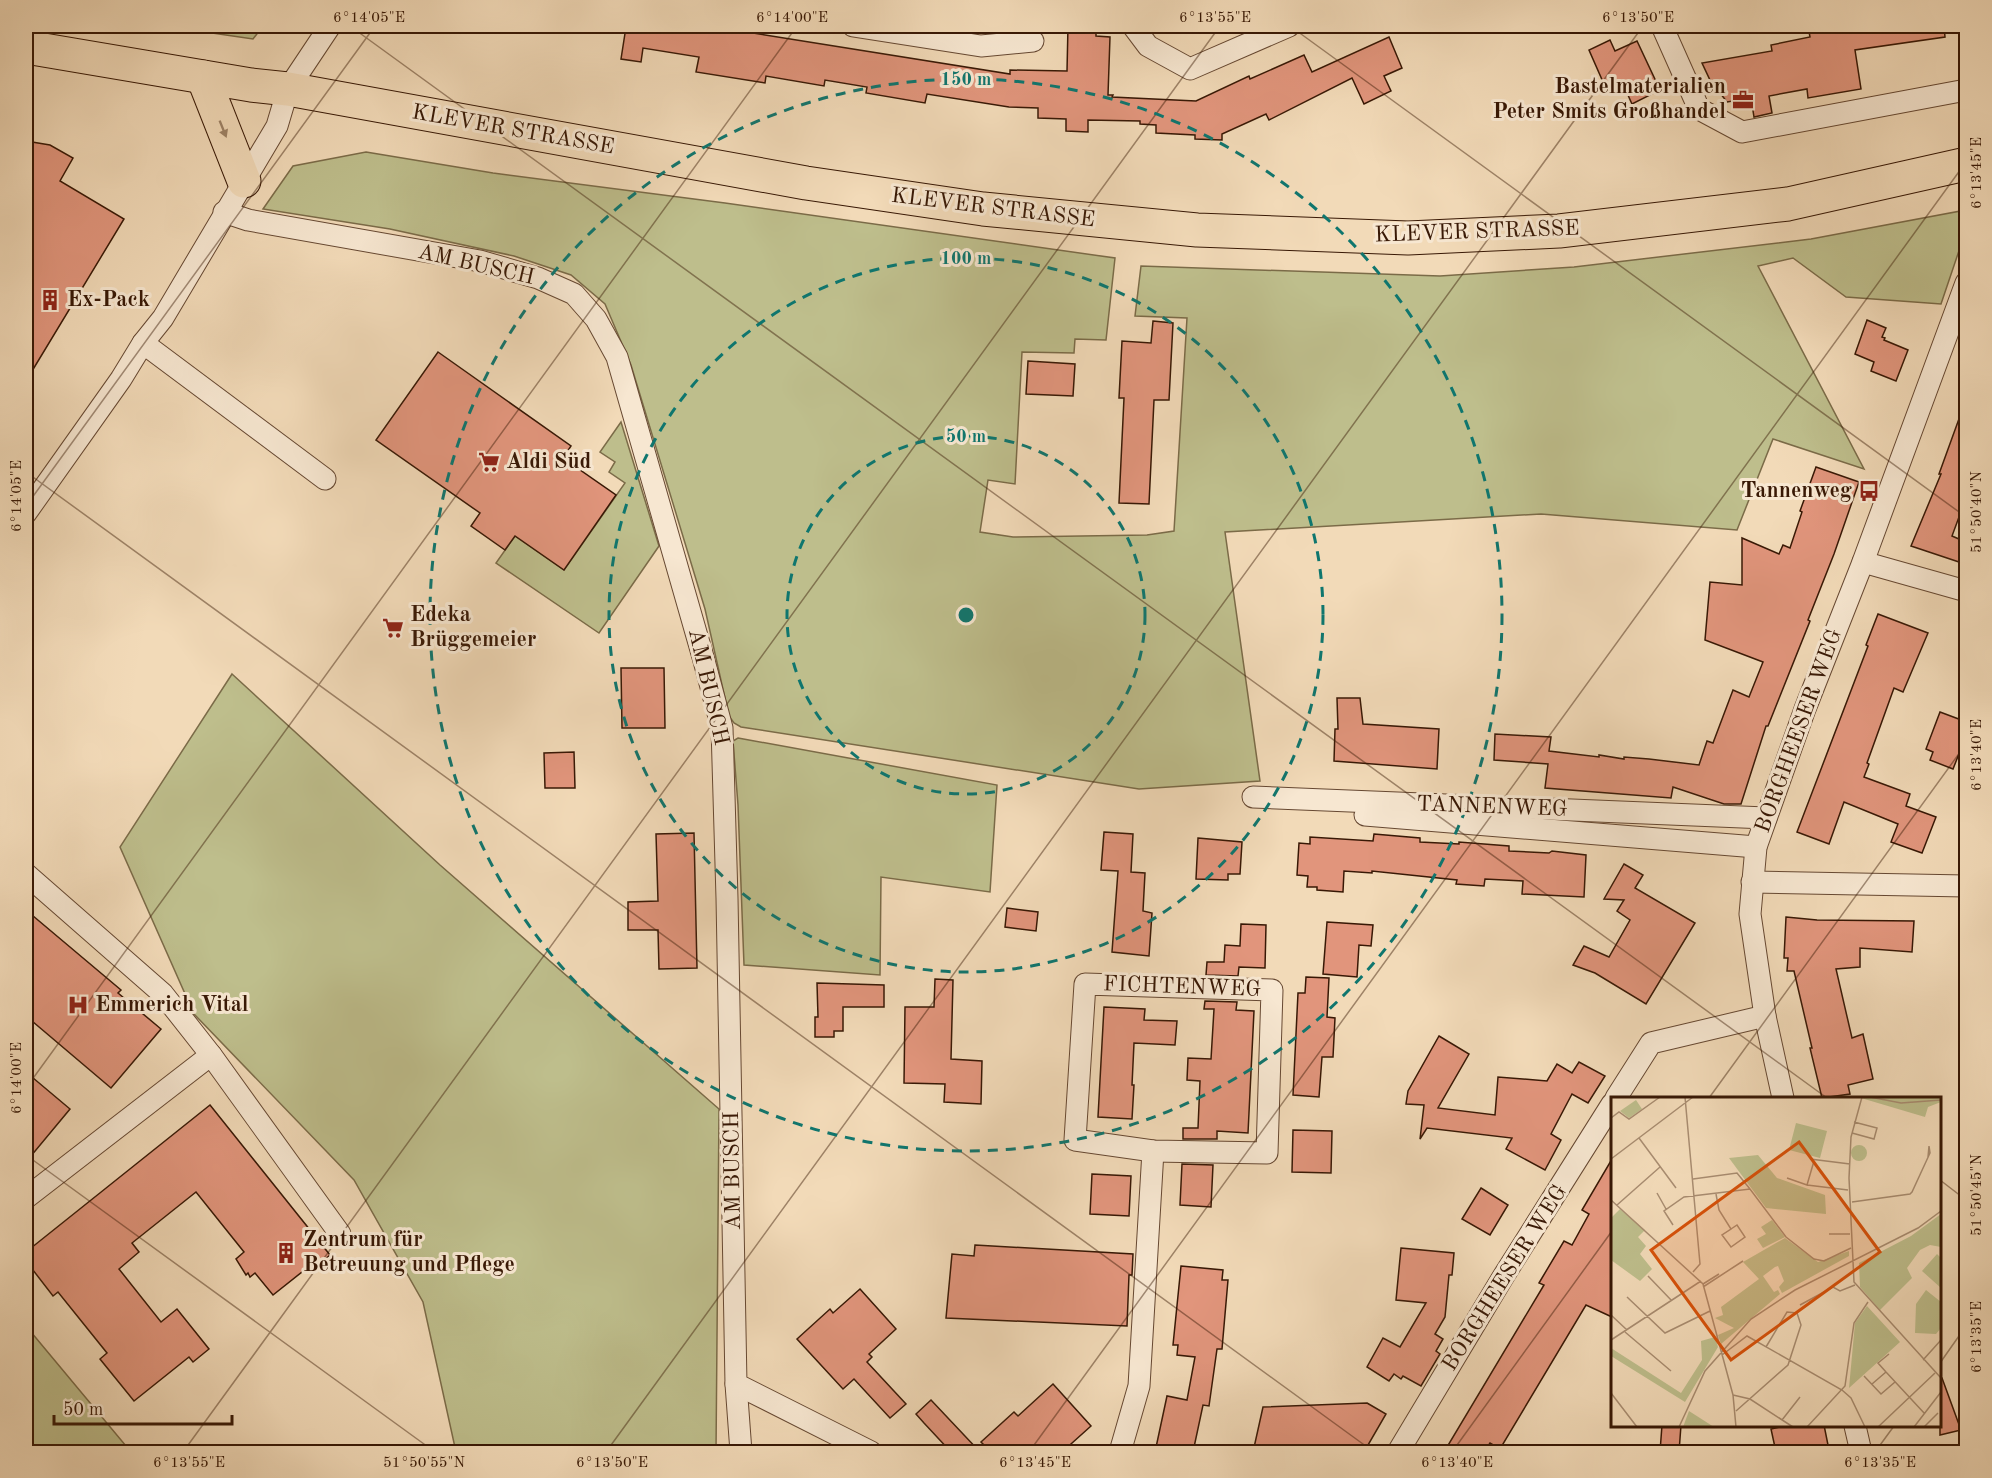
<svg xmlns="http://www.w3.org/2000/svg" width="1992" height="1478" viewBox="0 0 1992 1478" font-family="'Old Standard TT',serif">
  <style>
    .green { fill: #bebe8c; stroke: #7b6b48; stroke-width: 1.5 }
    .building { fill: #e1957c; stroke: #381805; stroke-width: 1.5 }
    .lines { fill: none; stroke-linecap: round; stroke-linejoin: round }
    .street-casing { stroke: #664832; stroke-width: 23 }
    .primary-casing { stroke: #381805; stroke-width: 35 }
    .street { stroke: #f7e7d1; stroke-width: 21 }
    .primary { stroke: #f2dab8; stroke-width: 33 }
    .oneway { fill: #9e8367 }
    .ticks { fill: none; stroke: #381805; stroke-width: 1.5; stroke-opacity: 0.45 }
    .ring { fill: none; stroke: #0f766e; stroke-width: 3; stroke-dasharray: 10 8 }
    .labels { text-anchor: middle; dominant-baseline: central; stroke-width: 6; stroke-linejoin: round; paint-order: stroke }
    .poi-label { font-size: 22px; font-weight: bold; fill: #381805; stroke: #f7e7d1; text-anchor: start }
    .street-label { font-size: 22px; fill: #381805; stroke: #f7e7d1 }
    .inset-road { fill: none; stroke: #a88c70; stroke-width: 1.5 }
    .view { fill: #d6520b; fill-opacity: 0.15; stroke: #d6520b; stroke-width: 3 }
    .inset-edge { fill: none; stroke: #381805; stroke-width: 3 }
    .centre { fill: #0f766e; stroke: #f7e7d1; stroke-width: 3 }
    .ring-label { font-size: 18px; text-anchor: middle; font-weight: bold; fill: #0f766e; stroke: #f7e7d1; stroke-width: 6; stroke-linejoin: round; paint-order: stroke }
    .neatline { fill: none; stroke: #381805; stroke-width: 2 }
    .ticks-label { font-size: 15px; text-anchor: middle; fill: #381805 }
  </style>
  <rect width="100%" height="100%" fill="#f2dab8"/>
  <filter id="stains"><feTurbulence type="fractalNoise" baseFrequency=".00333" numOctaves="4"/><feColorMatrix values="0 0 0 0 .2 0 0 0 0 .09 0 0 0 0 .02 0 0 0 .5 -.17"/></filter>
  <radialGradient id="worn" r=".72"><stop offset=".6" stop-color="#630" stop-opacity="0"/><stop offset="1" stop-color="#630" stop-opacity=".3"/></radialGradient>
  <g class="green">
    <polygon points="164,26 263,26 253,39"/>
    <polygon points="366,152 493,173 725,203 1115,258 1106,340 1075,339 1074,353 1022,352 1015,484 988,480 980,532 1013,537 1147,535 1174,531 1187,318 1135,316 1141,266 1440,276 1574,267 1811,239 1966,210 1966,230 1941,304 1846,297 1793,258 1758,266 1864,469 1773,439 1737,530 1541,514 1225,532 1260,781 1139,789 741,727 734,723 729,716 705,609 631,365 605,304 571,275 514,256 390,229 263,209 293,166"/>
    <polygon points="621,422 659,546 599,633 496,563 515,536 564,570 625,483 609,472 615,462 600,452"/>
    <polygon points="232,674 440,865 719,1109 716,1452 456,1452 423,1302 354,1180 194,1014 120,847"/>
    <polygon points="738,738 997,785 990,892 881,877 880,975 744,965 738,805 733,741"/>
    <polygon points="26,1326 131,1452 26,1452"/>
  </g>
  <g class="building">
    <polygon points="646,26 709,26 1010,74 1010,70 1067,71 1068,26 1096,26 1096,36 1110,37 1108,95 1113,95 1112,97 1196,101 1249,76 1250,79 1304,55 1312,72 1389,37 1402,68 1384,76 1391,91 1364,104 1352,78 1269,120 1266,114 1222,134 1222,140 1195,139 1195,135 1156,133 1156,125 1140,124 1140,121 1088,120 1088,132 1066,131 1066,119 1038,118 1038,108 1009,107 927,94 925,103 866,93 867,87 825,80 824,86 766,76 765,83 696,72 699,57 643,48 641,62 621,59 626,27 645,30"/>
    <polygon points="1808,26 1944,26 1945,37 1855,50 1861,89 1808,98 1807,89 1769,96 1772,113 1754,117 1751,98 1727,102 1710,80 1702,63 1772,51 1771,45 1810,37"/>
    <polygon points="1610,40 1615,51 1637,41 1660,90 1632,104 1623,84 1607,91 1589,50"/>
    <polygon points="26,141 50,145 73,158 60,181 124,219 26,381"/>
    <polygon points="1867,320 1886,328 1882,337 1885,338 1884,340 1908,350 1896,381 1871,371 1874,362 1855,354"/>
    <polygon points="1153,321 1173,323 1169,400 1154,400 1149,504 1119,503 1124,398 1119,398 1122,341 1151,343"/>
    <polygon points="438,352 571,446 563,458 616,495 564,570 515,536 505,550 471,526 480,513 376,440"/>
    <polygon points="1028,361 1075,364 1073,396 1026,394"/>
    <polygon points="1964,405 1966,406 1966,498 1952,536 1966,542 1966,552 1962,563 1911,546 1941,474 1939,474"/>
    <polygon points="1816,467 1859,482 1834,554 1808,620 1810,621 1768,726 1766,726 1741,804 1724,804 1673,787 1671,798 1545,788 1548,764 1494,760 1495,734 1551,737 1549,751 1599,757 1599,755 1624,759 1624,757 1649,759 1699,765 1707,741 1713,743 1733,690 1749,697 1763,662 1705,640 1710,582 1742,585 1742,538 1779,554 1783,545 1790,548 1802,512 1800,511"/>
    <polygon points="1878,614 1928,633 1903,692 1894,688 1867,763 1869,764 1864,777 1910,794 1906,806 1936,817 1922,853 1891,842 1898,824 1844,802 1829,844 1797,832 1868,646 1866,645"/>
    <polygon points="621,668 664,668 665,728 622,728"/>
    <polygon points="1337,698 1360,698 1363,724 1439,729 1437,769 1334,761 1335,729 1338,729"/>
    <polygon points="1940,712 1964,721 1959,734 1966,736 1953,769 1930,760 1933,752 1926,749"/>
    <polygon points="574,752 575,788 545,788 544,753"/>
    <polygon points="1104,832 1133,834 1131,872 1145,873 1143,911 1152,913 1149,956 1112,952 1118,871 1101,870"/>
    <polygon points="694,833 697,968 659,969 658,930 628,930 628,902 658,901 656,834"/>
    <polygon points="1374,834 1420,838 1420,842 1459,844 1459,842 1509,846 1509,851 1549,853 1552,851 1586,855 1584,897 1522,894 1523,881 1485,879 1484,886 1456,884 1457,880 1372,871 1372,873 1344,871 1343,892 1317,890 1317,887 1307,887 1308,876 1297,875 1299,843 1310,844 1310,837 1373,841"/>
    <polygon points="1198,838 1242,842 1240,874 1228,874 1228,880 1196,879"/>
    <polygon points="1624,864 1643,875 1635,888 1695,923 1646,1004 1595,973 1573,965 1584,946 1609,957 1630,920 1617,911 1624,900 1604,899"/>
    <polygon points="1007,908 1038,912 1036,931 1005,927"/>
    <polygon points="26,910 121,990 118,993 161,1029 111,1088 26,1016"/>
    <polygon points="1786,917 1817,920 1914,921 1912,952 1860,948 1860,967 1836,969 1852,1038 1863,1034 1873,1079 1848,1085 1850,1094 1822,1098 1810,1048 1812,1048 1794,971 1787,971 1788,958 1784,958"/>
    <polygon points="1327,922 1373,925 1371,946 1359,945 1357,977 1323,974"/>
    <polygon points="1241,924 1266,925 1265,968 1239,967 1238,976 1206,975 1207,962 1224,962 1225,945 1240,946"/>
    <polygon points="1306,977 1329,978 1327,1017 1335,1018 1333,1057 1322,1057 1319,1097 1293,1095 1298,993 1305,993"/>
    <polygon points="935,979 953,980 951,1059 982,1061 981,1104 944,1102 945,1084 904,1083 905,1007 934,1007"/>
    <polygon points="817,983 884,985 884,1007 843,1007 843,1031 834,1031 834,1037 815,1037 815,1017 818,1017"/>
    <polygon points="1205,1001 1237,1002 1236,1010 1254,1011 1248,1133 1217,1131 1217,1139 1183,1139 1183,1128 1198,1128 1200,1081 1187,1080 1188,1058 1211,1059 1214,1009 1204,1009"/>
    <polygon points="1104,1007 1145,1009 1144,1020 1177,1021 1175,1045 1134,1043 1132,1085 1134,1085 1132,1119 1098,1117"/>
    <polygon points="1439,1036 1469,1054 1438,1108 1495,1115 1498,1077 1547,1081 1557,1064 1572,1073 1579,1062 1605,1076 1588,1103 1572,1094 1551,1134 1561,1140 1545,1170 1506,1149 1512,1138 1427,1128 1420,1139 1424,1105 1406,1104 1408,1091"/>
    <polygon points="26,1072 70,1109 26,1162"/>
    <polygon points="210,1105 330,1255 310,1272 307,1268 273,1295 255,1273 250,1277 248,1273 246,1275 236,1259 244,1252 196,1192 132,1243 139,1252 119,1269 161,1322 177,1309 209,1349 193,1362 189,1357 134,1401 100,1359 107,1353 58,1292 53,1296 26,1261 26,1252"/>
    <polygon points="1293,1130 1332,1131 1331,1173 1292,1172"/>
    <polygon points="1612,1159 1612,1317 1586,1305 1500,1449 1490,1443 1484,1452 1444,1452 1544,1285 1539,1283 1564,1241 1572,1245 1589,1214 1582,1210"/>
    <polygon points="1182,1164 1213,1165 1211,1207 1180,1205"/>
    <polygon points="1092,1174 1131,1176 1129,1216 1090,1214"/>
    <polygon points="1481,1188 1508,1205 1490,1235 1462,1219"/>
    <polygon points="975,1245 1133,1254 1132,1275 1129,1275 1127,1326 946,1318 952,1254 974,1256"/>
    <polygon points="1401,1248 1454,1253 1452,1275 1449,1275 1445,1317 1435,1334 1443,1339 1436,1351 1440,1354 1421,1386 1403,1376 1401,1379 1394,1374 1389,1381 1367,1367 1383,1338 1400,1347 1426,1303 1396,1300"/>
    <polygon points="1181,1266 1223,1270 1222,1280 1228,1280 1222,1349 1217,1349 1209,1406 1203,1405 1193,1452 1155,1452 1167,1396 1187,1400 1195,1357 1177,1355 1178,1345 1173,1345"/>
    <polygon points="860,1289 896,1329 869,1354 872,1357 867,1362 906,1404 890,1418 854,1379 843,1389 797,1339 830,1309 833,1313"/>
    <polygon points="1940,1378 1942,1378 1961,1430 1940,1435"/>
    <polygon points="1053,1384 1091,1426 1062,1452 991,1452 981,1442 1014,1412 1018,1416"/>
    <polygon points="931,1400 980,1452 951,1452 924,1423 916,1414"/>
    <polygon points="1367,1403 1386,1414 1364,1452 1253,1452 1263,1407"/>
    <polygon points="1662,1425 1681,1425 1679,1452 1660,1452"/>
    <polygon points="1789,1425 1824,1425 1828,1445 1823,1446 1825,1452 1776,1452 1771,1429"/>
  </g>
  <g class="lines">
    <defs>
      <g id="street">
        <polyline points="853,26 981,46 1033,41"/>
        <polyline points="1133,26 1148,46 1190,69 1289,26"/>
        <polyline points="1662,26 1699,109 1742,132 1966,90"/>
        <polyline points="224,212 248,220 480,261 538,278 574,294 596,319 617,357 703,657 722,728 727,898 736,1384 871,1452"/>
        <polyline points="143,343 325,479"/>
        <polyline points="26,513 121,379 143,343 163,318 277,126 288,89 330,26"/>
        <polyline points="1863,562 1966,591"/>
        <polyline points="1253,797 1766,818"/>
        <polyline points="1365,815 1756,847"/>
        <polyline points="26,874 163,994 211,1055"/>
        <polyline points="1752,882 1966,886"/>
        <polygon points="1085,984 1272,990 1267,1153 1153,1151 1075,1140"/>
        <polyline points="1616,1098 1651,1043 1765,1016"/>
        <polyline points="1783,1098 1765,1016 1750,914 1756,847 1805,709 1863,562 1966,283"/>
        <polyline points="26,1198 211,1055 340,1234"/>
        <polyline points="736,1384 741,1452"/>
        <polyline points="1855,1426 1861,1452"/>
        <polyline points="1120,1452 1139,1386 1153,1151"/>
        <polyline points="1398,1452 1503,1277 1612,1104"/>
      </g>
      <g id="primary">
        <polyline points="26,47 251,85 288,89 806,183 983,209 1197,230 1408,238 1559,231 1788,204 1966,164"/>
        <polyline points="203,77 244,181"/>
      </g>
    </defs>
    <use href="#street" class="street-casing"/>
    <use href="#primary" class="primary-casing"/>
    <use href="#street" class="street"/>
    <use href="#primary" class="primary"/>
  </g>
  <defs><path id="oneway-solid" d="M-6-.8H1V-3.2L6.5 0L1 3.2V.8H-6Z" transform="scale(1.5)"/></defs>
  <use class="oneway" href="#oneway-solid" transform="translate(223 129) rotate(68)"/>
  <path class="ticks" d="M350 26 1827 1098M1290 26 1966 517M26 472 1374 1452M26 506 375 26M26 1088 797 26M1709 1098 1966 744M26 1155 435 1452M1940 1180 1966 1200M1940 1363 1966 1326M183 1452 1220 26M606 1452 1643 26M1029 1452 1966 162M1452 1452 1612 1231M1875 1452 1894 1426"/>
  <g class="ring">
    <circle cx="966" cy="615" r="179"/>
    <circle cx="966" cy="615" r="357"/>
    <circle cx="966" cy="615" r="536"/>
  </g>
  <defs>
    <symbol id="office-bare" viewBox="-9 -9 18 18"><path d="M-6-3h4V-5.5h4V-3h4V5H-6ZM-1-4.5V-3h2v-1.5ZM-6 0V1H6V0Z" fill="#8f2418" stroke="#f7e7d1" stroke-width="2.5" paint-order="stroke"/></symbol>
    <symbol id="building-bare" viewBox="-9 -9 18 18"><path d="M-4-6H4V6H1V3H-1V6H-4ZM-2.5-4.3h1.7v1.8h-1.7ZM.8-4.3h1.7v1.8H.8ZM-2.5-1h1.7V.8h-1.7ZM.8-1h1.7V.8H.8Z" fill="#8f2418" stroke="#f7e7d1" stroke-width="2.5" paint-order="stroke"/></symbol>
    <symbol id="supermarket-bare" viewBox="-9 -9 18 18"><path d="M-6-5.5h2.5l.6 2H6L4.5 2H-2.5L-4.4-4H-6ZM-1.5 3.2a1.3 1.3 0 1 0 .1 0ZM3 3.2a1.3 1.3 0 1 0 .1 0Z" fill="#8f2418" stroke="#f7e7d1" stroke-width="2.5" paint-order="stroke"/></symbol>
    <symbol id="bus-bare" viewBox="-9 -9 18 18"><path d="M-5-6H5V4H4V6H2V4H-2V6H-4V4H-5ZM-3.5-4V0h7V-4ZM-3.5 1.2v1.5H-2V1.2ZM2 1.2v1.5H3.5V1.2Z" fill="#8f2418" stroke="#f7e7d1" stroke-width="2.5" paint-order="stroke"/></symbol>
    <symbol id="hospital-bare" viewBox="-9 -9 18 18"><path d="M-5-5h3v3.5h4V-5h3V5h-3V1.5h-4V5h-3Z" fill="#8f2418" stroke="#f7e7d1" stroke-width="2.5" paint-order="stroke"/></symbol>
  </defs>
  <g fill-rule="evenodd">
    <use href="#office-bare" x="1728" y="85" width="30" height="30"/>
    <use href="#building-bare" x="35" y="285" width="30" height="30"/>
    <use href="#supermarket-bare" x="474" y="447" width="30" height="30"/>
    <use href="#bus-bare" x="1854" y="476" width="30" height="30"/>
    <use href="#supermarket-bare" x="378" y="613" width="30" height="30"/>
    <use href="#hospital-bare" x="63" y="990" width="30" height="30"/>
    <use href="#building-bare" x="271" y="1238" width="30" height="30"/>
  </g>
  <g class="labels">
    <g class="poi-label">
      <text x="1726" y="87" text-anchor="end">Bastelmaterialien<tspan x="1726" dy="25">Peter Smits Großhandel</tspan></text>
      <text x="67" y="300">Ex-Pack</text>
      <text x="506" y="462">Aldi Süd</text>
      <text x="1852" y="491" text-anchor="end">Tannenweg</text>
      <text x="410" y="615">Edeka<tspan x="410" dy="25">Brüggemeier</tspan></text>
      <text x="95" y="1005">Emmerich Vital</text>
      <text x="303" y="1240">Zentrum für<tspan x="303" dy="25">Betreuung und Pflege</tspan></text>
    </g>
    <g class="street-label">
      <text transform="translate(513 130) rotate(10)">KLEVER STRASSE</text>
      <text transform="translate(993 208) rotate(7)">KLEVER STRASSE</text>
      <text transform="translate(1477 232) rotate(-2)">KLEVER STRASSE</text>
      <text transform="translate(476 265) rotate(13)">AM BUSCH</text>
      <text transform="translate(708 687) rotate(77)">AM BUSCH</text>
      <text transform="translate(1799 731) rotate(-70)">BORGHEESER WEG</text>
      <text transform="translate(1492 807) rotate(2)">TANNENWEG</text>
      <text transform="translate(1182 987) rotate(2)">FICHTENWEG</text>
      <text transform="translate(733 1171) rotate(-91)">AM BUSCH</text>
      <text transform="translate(1505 1278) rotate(-58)">BORGHEESER WEG</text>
    </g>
  </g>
  <g transform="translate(1611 1097)">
    <rect width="330" height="330" fill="#f2dab8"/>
    <path d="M231 0H330V5L317 10 314 20 250 1ZM25 3 31 12 18 21 9 14ZM185 26 216 34 209 61 178 53ZM240 56a8 8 0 1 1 16 0a8 8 0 1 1-16 0ZM147 58 166 81 214 98 215 117 155 111 118 61ZM9 112 34 133 27 140 35 149 29 157 41 172 29 184 0 163V121ZM330 117V150L319 148 309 153 296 171 301 181 269 213 249 190 248 166 300 139ZM161 123 174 140 152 151 146 142 155 137 150 130ZM174 141 207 165 238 154V159L171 196 168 190 173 184 167 169 164 170 152 179 163 195 167 193 169 197 110 247 107 238 123 231 104 221 112 218 110 210 148 182 132 165ZM326 157 330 161V191L311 174ZM315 193 330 205V231L325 237 304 236 305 207ZM256 209 289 245 238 291 244 226ZM104 240 107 250 74 305 0 259V251L70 296 91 263 90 244ZM78 314 103 330H72Z" fill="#bebe8c"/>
    <path class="inset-road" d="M74 0 89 167 82 175M251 0 240 40 238 81 243 185 330 281M259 0 290 6 330 3M0 21 8 15 18 22 49 0M241 36 263 42 266 31 243 25M28 41 65 91M0 62 82 0M199 62 239 67M176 81 196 88 203 64M82 82 126 76 139 92M196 88 237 93M46 96 55 112M105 97 108 113 120 132 111 138 120 150 134 140 126 128 120 132M0 103 92 187 122 298 125 330M241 105 299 97 301 95 319 56 318 49 317 60M6 108 49 70M62 128 53 114 73 100 139 92 175 140 203 162 213 164 240 151M218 137H239M37 179 61 204M92 187 108 177M92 190 132 164M16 200 54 236 99 214M189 208 222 190 229 194 244 188M0 218 16 233M14 235 60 274M0 243 90 184M111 258 136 239 231 293 240 301 254 330M312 263 330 243M275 275 267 266 278 257M253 279 270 297 284 285M261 287 275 275 314 317M0 296 26 330M122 298 139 302 182 330M125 314 177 268 190 228 186 216 176 215 155 250M171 323 189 300M68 330 94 274 140 222 184 193 307 131 330 114M196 330 234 289 243 226 257 205M267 330 324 276M303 330 330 295M313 330 327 316"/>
    <path class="view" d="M188 45 269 155 120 263 40 153Z"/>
    <rect width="330" height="330" class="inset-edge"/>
  </g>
  <circle cx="966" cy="615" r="9" class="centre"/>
  <g class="ring-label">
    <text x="966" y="85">150 m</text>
    <text x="966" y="264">100 m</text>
    <text x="966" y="442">50 m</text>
  </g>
  <rect width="1992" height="1478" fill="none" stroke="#f2dab8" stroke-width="66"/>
  <path d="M54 1415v9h178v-9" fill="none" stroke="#381805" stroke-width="3"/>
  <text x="63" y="1415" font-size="18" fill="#381805" stroke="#f7e7d1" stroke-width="4.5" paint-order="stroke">50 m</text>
  <rect x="33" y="33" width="1926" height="1412" class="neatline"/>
  <g class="ticks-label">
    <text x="369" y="22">6°14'05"E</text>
    <text x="792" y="22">6°14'00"E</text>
    <text x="1215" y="22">6°13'55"E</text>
    <text x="1638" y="22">6°13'50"E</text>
    <text transform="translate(1976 173) rotate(-90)" y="5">6°13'45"E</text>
    <text transform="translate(16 496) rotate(-90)" y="5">6°14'05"E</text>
    <text transform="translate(1976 512) rotate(-90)" y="5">51°50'40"N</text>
    <text transform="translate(1976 755) rotate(-90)" y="5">6°13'40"E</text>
    <text transform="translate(16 1078) rotate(-90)" y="5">6°14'00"E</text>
    <text transform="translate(1976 1195) rotate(-90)" y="5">51°50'45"N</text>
    <text transform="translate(1976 1337) rotate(-90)" y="5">6°13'35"E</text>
    <text x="189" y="1467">6°13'55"E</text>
    <text x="424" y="1467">51°50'55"N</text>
    <text x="612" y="1467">6°13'50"E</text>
    <text x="1035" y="1467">6°13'45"E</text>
    <text x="1457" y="1467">6°13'40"E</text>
    <text x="1880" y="1467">6°13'35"E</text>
  </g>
  <rect width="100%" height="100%" filter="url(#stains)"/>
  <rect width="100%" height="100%" fill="url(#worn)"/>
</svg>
